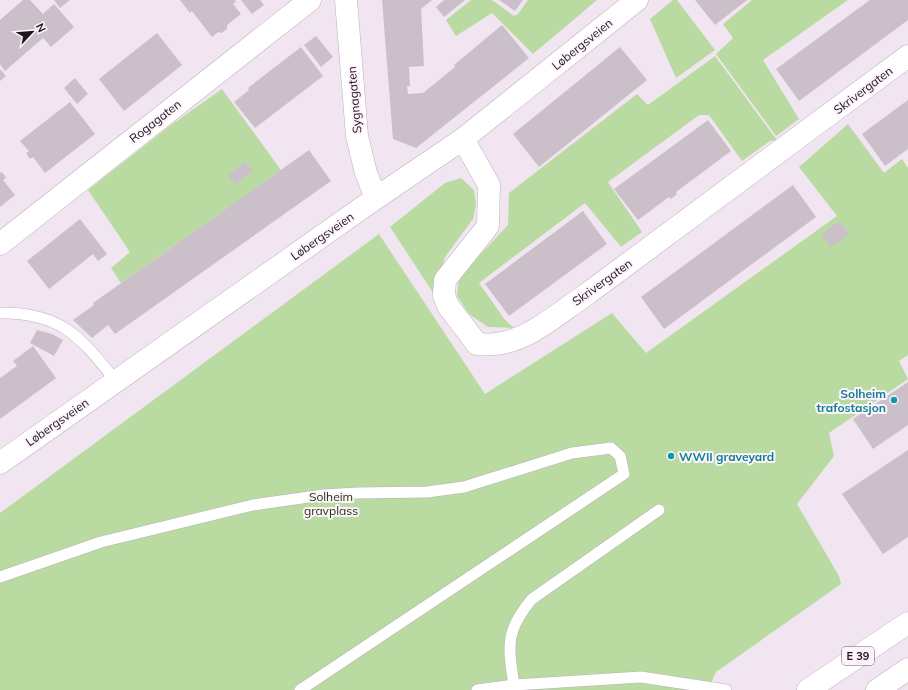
<svg xmlns="http://www.w3.org/2000/svg" width="908" height="690" viewBox="0 0 908 690" font-family="Mulish,sans-serif">
  <style>
    .green { fill: #b9dba1 }
    .building { fill: #cbbfca }
    .lines { fill: none; stroke-linecap: round; stroke-linejoin: round }
    .lane-casing { stroke: #bcb0bb; stroke-width: 12 }
    .street-casing { stroke: #bcb0bb; stroke-width: 23 }
    .secondary-casing { stroke: #bcb0bb; stroke-width: 23 }
    .highway-casing { stroke: #bcb0bb; stroke-width: 23 }
    .lane { stroke: #fff; stroke-width: 11 }
    .street { stroke: #fff; stroke-width: 22 }
    .secondary { stroke: #fff; stroke-width: 22 }
    .highway { stroke: #fff; stroke-width: 22 }
    .culture-dot { fill: #0f9aa8; stroke: #fef3fd; stroke-width: 1.5 }
    .labels { text-anchor: middle; dominant-baseline: central; stroke-width: 4; stroke-linejoin: round; paint-order: stroke }
    .shield { fill: #fef3fd; stroke: #5e585e; stroke-width: 1 }
    .shield-label { font-size: 11px; font-weight: bold; fill: #1a161a }
    .street-label { font-size: 12px; fill: #1a161a; stroke: #fef3fd }
    .culture-label { font-size: 12px; font-weight: bold; fill: #0d838f; stroke: #fef3fd; text-anchor: end }
    .park-label { font-size: 12px; fill: #1a3301; stroke: #fef3fd }
  </style>
  <rect width="100%" height="100%" fill="#f2e5f2"/>
  <g class="green">
    <polygon points="471,0 492,0 514,16 518,14 528,0 597,0 533,54 492,13 456,36 446,20"/>
    <polygon points="673,0 677,0 715,50 676,78 650,19"/>
    <polygon points="752,0 848,0 763,60 799,119 776,136 716,54 733,38 723,24"/>
    <polygon points="715,56 777,140 770,141 742,161 709,115 699,115 608,182 642,232 621,247 585,203 479,283 505,320 514,328 488,327 469,314 457,296 459,277 508,225 509,193 637,94 648,105"/>
    <polygon points="222,89 281,170 121,283 111,268 130,252 88,190 171,125"/>
    <polygon points="848,124 884,173 902,159 908,168 908,355 899,361 908,379 829,433 834,456 797,504 839,576 841,584 716,672 708,690 0,690 0,513 379,234 485,394 612,313 646,353 837,216 799,167"/>
    <polygon points="461,178 474,190 476,205 473,219 445,257 434,294 390,227 445,183"/>
  </g>
  <g class="building">
    <polygon points="23,0 30,0 43,14 54,4 74,27 51,47 43,38 5,71 0,64 0,20"/>
    <polygon points="54,0 70,0 60,8"/>
    <polygon points="180,0 235,0 236,2 233,4 241,14 227,25 227,29 221,33 218,32 212,37 192,11 190,13"/>
    <polygon points="241,0 260,0 264,5 252,14"/>
    <polygon points="382,0 432,0 421,9 424,66 409,67 410,86 407,86 408,94 423,93 455,67 454,65 502,25 529,58 416,148 393,139"/>
    <polygon points="444,0 465,0 444,17 436,7"/>
    <polygon points="499,0 523,0 515,11"/>
    <polygon points="695,0 747,0 715,25"/>
    <polygon points="870,0 908,0 908,20 799,101 776,69"/>
    <polygon points="157,33 182,65 124,111 99,79"/>
    <polygon points="316,36 333,57 321,67 304,45"/>
    <polygon points="301,47 323,76 255,128 234,102 249,90 248,88"/>
    <polygon points="620,47 647,80 539,167 513,134"/>
    <polygon points="0,69 6,76 0,81"/>
    <polygon points="75,78 88,94 77,104 64,88"/>
    <polygon points="908,100 908,149 885,166 862,134"/>
    <polygon points="70,102 95,134 45,173 33,157 30,159 26,153 29,151 20,141"/>
    <polygon points="708,120 731,151 676,192 677,194 671,199 669,197 638,220 614,189"/>
    <polygon points="309,150 331,181 115,334 108,325 92,338 73,320 94,305 93,303"/>
    <polygon points="245,162 253,171 235,185 228,175"/>
    <polygon points="2,172 6,178 3,180 15,195 0,207 0,173"/>
    <polygon points="793,185 816,217 664,329 641,297"/>
    <polygon points="583,211 607,244 509,316 485,284"/>
    <polygon points="80,219 107,254 98,261 93,254 49,289 27,261"/>
    <polygon points="840,221 849,234 831,247 821,234"/>
    <polygon points="37,330 52,334 63,340 54,356 30,343"/>
    <polygon points="33,346 56,378 0,419 0,378 17,366 13,361"/>
    <polygon points="908,382 908,425 873,449 853,419"/>
    <polygon points="908,450 908,537 883,554 842,494"/>
  </g>
  <g class="lines">
    <defs>
      <g id="lane">
        <path d="M0 313C60 312 80 336 115 380"/>
        <polyline points="0,577 101,542 253,505 323,495 357,493 427,492 464,487 572,453 611,448 620,456 624,474 300,690"/>
        <path d="M514 685C508 646 505 631 532 599L659 510"/>
        <polyline points="477,690 514,685 641,677 726,690"/>
      </g>
      <g id="street">
        <polyline points="346,0 357,136 366,173 376,198"/>
        <path d="M463 139 489 185 488 226 445 280 444 295 448 306 477 344C483 344 489 345 495 344 529 341 560 312 587 294L908 56"/>
        <polyline points="0,244 310,0"/>
      </g>
      <polyline id="secondary" points="0,463 376,198 463,139 637,0"/>
      <g id="highway">
        <polyline points="808,690 908,623"/>
        <polyline points="877,690 908,669"/>
      </g>
    </defs>
    <use href="#lane" class="lane-casing"/>
    <use href="#street" class="street-casing"/>
    <use href="#secondary" class="secondary-casing"/>
    <use href="#highway" class="highway-casing"/>
    <use href="#lane" class="lane"/>
    <use href="#street" class="street"/>
    <use href="#secondary" class="secondary"/>
    <use href="#highway" class="highway"/>
  </g>
  <g class="culture-dot">
    <circle cx="894" cy="400" r="4"/>
    <circle cx="671" cy="456" r="4"/>
  </g>
  <g class="labels">
    <rect class="shield" x="842" y="647" width="32" height="18" rx="3"/>
    <g class="shield-label">
      <text x="858" y="656">E 39</text>
    </g>
    <g class="street-label">
      <text transform="translate(582 44) rotate(-39)">Løbergsveien</text>
      <text transform="translate(863 90) rotate(-37)">Skrivergaten</text>
      <text transform="translate(354 100) rotate(-95)">Sygnagaten</text>
      <text transform="translate(155 121) rotate(-38)">Rogagaten</text>
      <text transform="translate(322 236) rotate(-35)">Løbergsveien</text>
      <text transform="translate(602 282) rotate(-36)">Skrivergaten</text>
      <text transform="translate(57 422) rotate(-35)">Løbergsveien</text>
    </g>
    <g class="culture-label">
      <text x="886" y="393">Solheim<tspan x="886" dy="14">trafostasjon</tspan></text>
      <text x="679" y="456" text-anchor="start">WWII graveyard</text>
    </g>
    <g class="park-label">
      <text x="331" y="496">Solheim<tspan x="331" dy="14">gravplass</tspan></text>
    </g>
  </g>
  <g transform="translate(32 32) rotate(64)" stroke="#fef3fd" stroke-width="3" paint-order="stroke">
  <path d="M0-3L7 15L0 10L-7 15Z" fill="#1a161a"/>
  <text y="-6" font-size="11" font-weight="bold" text-anchor="middle" fill="#1a161a">N</text>
  </g>
</svg>
